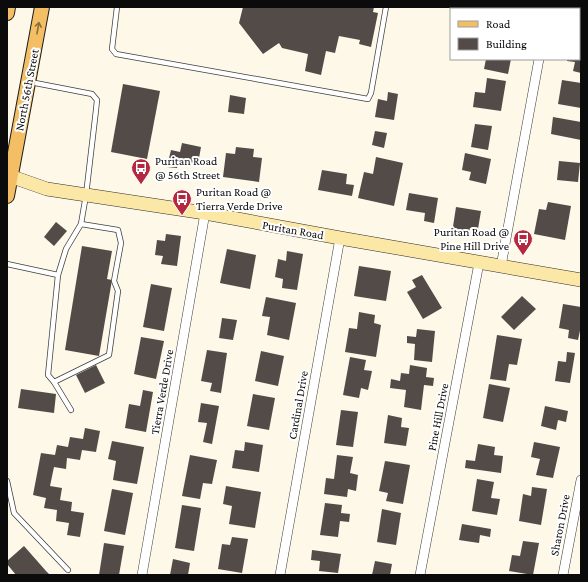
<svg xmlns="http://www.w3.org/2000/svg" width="588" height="582" viewBox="0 0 588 582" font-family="'Crimson Pro',serif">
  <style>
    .building { fill: #534b48 }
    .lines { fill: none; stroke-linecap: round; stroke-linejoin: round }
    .lane-casing { stroke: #3e3e3e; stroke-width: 6 }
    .street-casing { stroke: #3e3e3e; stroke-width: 10 }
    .secondary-casing { stroke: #2d2d2d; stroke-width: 14 }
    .primary-casing { stroke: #1c1c1c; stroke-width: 16 }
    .lane { stroke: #fff; stroke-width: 4.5 }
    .street { stroke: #fff; stroke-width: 9 }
    .secondary { stroke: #fce8a6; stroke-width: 13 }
    .primary { stroke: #f4bf64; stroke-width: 14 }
    .oneway { stroke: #8b6e3c }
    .labels { text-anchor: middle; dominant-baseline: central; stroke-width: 4; stroke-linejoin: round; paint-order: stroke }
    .street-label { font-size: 12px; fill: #0b0b0b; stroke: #fff }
    .poi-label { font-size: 12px; fill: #0b0b0b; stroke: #fff; text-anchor: start }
  </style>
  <rect width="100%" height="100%" fill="#fef8e9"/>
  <g class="building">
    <polygon points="243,7 374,7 373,12 378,13 371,47 359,44 360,40 339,36 335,53 326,51 321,75 305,71 308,54 282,48 279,43 263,54 239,23"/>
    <rect x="502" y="7" width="21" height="2"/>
    <polygon points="576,7 581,7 581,37 579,36 579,9 576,9"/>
    <polygon points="579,43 581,44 581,73 573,71 575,62 567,61 567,59 579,59"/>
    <polygon points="486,59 511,59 508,74 484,69"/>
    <polygon points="487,78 506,81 501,111 473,107 475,92 485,93"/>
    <polygon points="562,80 581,83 581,108 558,104"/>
    <polygon points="123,84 160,91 147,159 111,152"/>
    <polygon points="388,92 398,94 394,120 375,117 378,99 387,101"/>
    <polygon points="230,95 246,98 244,114 228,112"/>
    <polygon points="553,117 581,122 581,140 551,134"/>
    <polygon points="475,124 492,126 488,150 471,147"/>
    <polygon points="375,131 387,133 384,148 372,145"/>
    <polygon points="182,143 201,147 198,164 179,160 177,168 167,167 171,150 180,152"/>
    <polygon points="236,147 254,149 253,157 262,158 259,182 223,177 226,153 235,154"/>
    <polygon points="465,153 491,159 486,184 469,180 471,172 462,170"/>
    <polygon points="376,157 403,163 394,206 358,198 364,172 373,174"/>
    <polygon points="559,161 580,163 578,182 557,180"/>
    <polygon points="322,170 347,174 346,184 354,185 352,196 318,190"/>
    <polygon points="409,193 438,198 434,223 424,221 425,213 406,210"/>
    <polygon points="548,202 571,206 565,240 534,234 539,209 546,210"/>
    <polygon points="456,207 481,211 478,229 470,228 468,236 452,233"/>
    <polygon points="56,222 67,231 54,246 44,237"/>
    <polygon points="166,234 181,236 177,266 161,264 163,256 155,255 157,240 165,241"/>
    <polygon points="82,246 112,251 107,279 112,280 99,356 65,350"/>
    <polygon points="227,249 256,255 250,289 220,283"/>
    <polygon points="287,251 303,254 297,290 282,288 283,279 275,277 278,259 286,261"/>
    <polygon points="359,266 391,271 386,301 354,296"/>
    <polygon points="422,275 442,308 423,319 407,292 416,287 412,280"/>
    <polygon points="151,284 172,288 164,331 143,327"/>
    <polygon points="522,296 536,309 514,330 501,317"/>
    <polygon points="266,297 296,303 289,340 267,335 270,317 262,316"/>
    <polygon points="563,304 581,307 581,326 578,340 568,338 569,330 559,328"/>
    <polygon points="359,312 375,315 374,323 381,325 376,357 345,352 349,328 357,329"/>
    <polygon points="222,318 237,320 233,340 219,338"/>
    <polygon points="417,329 435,331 432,362 414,360 415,344 407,343 407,336 416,337"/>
    <polygon points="497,335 522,339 517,365 509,364 506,381 490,379"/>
    <polygon points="141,337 164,341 156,379 134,374"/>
    <polygon points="207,350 227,353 221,393 210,391 212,383 201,381"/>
    <polygon points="261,351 284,356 278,386 255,381"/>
    <polygon points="567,352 575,353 570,383 555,381 558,361 566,362"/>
    <polygon points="350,357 366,360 364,370 372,371 368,390 361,388 359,398 343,395"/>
    <polygon points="96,365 105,383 85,393 76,375"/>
    <polygon points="410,365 427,368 426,377 434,378 433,386 424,385 421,410 404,407 406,390 390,388 391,379 400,381 401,373 409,374"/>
    <polygon points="489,384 510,388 503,422 483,418"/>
    <polygon points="21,389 56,394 54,413 18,408"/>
    <polygon points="143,390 153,392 146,432 125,428 129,404 140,406"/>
    <polygon points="253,394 275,398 269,430 247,426"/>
    <polygon points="201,403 219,406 212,444 203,442 207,423 198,422"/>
    <polygon points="545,406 568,411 566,422 558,420 556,430 541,426"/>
    <polygon points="341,410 358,412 353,447 336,445"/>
    <polygon points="388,415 402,418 401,427 409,428 406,446 384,443"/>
    <polygon points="85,428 100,431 96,452 82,450 80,460 67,458 66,469 54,467 50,486 62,488 60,500 72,502 71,511 84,513 80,537 67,535 69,523 56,521 57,510 44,508 46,498 33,495 41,453 55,455 57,445 68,447 70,437 83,439"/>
    <polygon points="112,441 144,447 137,484 113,480 116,461 108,459"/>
    <polygon points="245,442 263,445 259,472 232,468 235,450 244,451"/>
    <polygon points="534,442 560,447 553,478 536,475 540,459 531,457"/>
    <polygon points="478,444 495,447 494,455 503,456 501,473 465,468 466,460 475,461"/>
    <polygon points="190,455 217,460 212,484 203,483 200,499 182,496"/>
    <polygon points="337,455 353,457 350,473 358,475 356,491 348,489 347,497 324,494 326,478 334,479"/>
    <polygon points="385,461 410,465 403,504 386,501 388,493 379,491"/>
    <polygon points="477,479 494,482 491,498 500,499 497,515 472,511"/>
    <polygon points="226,486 261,492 255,528 229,524 232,506 223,504"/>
    <polygon points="532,487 547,489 541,525 519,521 523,494 531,496"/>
    <polygon points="112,489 133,493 125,535 104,531"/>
    <polygon points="325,503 342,505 341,513 350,514 349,522 340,521 338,537 320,535"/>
    <polygon points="182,505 201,508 194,551 175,548"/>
    <polygon points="382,509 401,513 396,545 377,542"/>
    <polygon points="462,524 491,529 490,537 480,535 479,543 459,540"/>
    <polygon points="232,537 248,539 242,573 218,569 222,544 230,545"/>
    <polygon points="523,541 539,543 533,575 509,571 512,555 520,556"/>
    <polygon points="104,543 124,546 119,575 99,575"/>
    <polygon points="24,546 46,571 50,575 16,575 7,564 7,561"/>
    <polygon points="312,550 341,554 338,573 319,571 320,561 311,560"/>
    <polygon points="173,559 190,563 188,575 170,575"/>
    <polygon points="375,561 392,564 390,575 372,575"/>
  </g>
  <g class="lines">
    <defs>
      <g id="lane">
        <polyline points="117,7 112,49 116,54 368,99 371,93 386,7"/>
        <polyline points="30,82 92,94 97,100 96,110 86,195 81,224 66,249 58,275 48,375 54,382 71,410"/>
        <polyline points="7,264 58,275"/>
        <polyline points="54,382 109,355 118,291 114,281 121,243 118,230 81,224"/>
        <polyline points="7,481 14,513 68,570"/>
      </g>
      <g id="street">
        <polyline points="548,9 549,7"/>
        <polyline points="501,266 539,59"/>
        <polyline points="142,575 205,213"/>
        <polyline points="280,575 340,238"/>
        <polyline points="420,575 479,263"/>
        <polyline points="563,575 581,480"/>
      </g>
      <polyline id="secondary" points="7,175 47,189 205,213 340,238 581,280"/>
      <g id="primary">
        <polyline points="7,13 8,7"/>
        <polyline points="7,196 42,7"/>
      </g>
    </defs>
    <use href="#lane" class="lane-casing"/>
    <use href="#street" class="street-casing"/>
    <use href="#secondary" class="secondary-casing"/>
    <use href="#primary" class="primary-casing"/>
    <use href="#lane" class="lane"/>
    <use href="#street" class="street"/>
    <use href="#secondary" class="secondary"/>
    <use href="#primary" class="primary"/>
  </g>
  <defs><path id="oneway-shaft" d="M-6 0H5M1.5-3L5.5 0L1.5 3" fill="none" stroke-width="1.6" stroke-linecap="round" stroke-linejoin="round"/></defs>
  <use class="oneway" href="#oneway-shaft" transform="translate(38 28) rotate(-80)"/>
  <defs>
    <symbol id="bus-pin" viewBox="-11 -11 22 30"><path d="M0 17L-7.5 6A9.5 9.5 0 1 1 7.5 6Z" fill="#b52940" stroke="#fff"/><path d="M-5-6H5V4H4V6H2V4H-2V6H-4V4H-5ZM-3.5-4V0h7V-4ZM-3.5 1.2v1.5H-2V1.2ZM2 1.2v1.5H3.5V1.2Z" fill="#fff"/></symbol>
  </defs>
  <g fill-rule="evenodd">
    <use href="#bus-pin" x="130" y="157" width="22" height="30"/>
    <use href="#bus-pin" x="171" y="188" width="22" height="30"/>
    <use href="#bus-pin" x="512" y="228" width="22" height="30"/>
  </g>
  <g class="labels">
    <g class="street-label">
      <text transform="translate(27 90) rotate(-79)">North 56th Street</text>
      <text transform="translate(293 230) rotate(10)">Puritan Road</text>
      <text transform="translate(162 392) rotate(-80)">Tierra Verde Drive</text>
      <text transform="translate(298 405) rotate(-80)">Cardinal Drive</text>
      <text transform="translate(438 417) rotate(-79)">Pine Hill Drive</text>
      <text transform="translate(560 525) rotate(-79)">Sharon Drive</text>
    </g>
    <g class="poi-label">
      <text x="155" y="161">Puritan Road<tspan x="155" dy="14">@ 56th Street</tspan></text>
      <text x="196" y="192">Puritan Road @<tspan x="196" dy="14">Tierra Verde Drive</tspan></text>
      <text x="509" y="232" text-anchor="end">Puritan Road @<tspan x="509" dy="14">Pine Hill Drive</tspan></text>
    </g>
  </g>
  <rect width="588" height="582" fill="none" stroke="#0b0b0b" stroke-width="16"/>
  <rect x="450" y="8" width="130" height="52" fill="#ffffff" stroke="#9d9d9d"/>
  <rect x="458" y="21" width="20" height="6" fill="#f4bf64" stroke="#9d9d9d"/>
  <text x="486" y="28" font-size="12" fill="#0b0b0b">Road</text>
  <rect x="458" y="38" width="20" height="12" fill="#534b48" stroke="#9d9d9d"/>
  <text x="486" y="48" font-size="12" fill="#0b0b0b">Building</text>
</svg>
